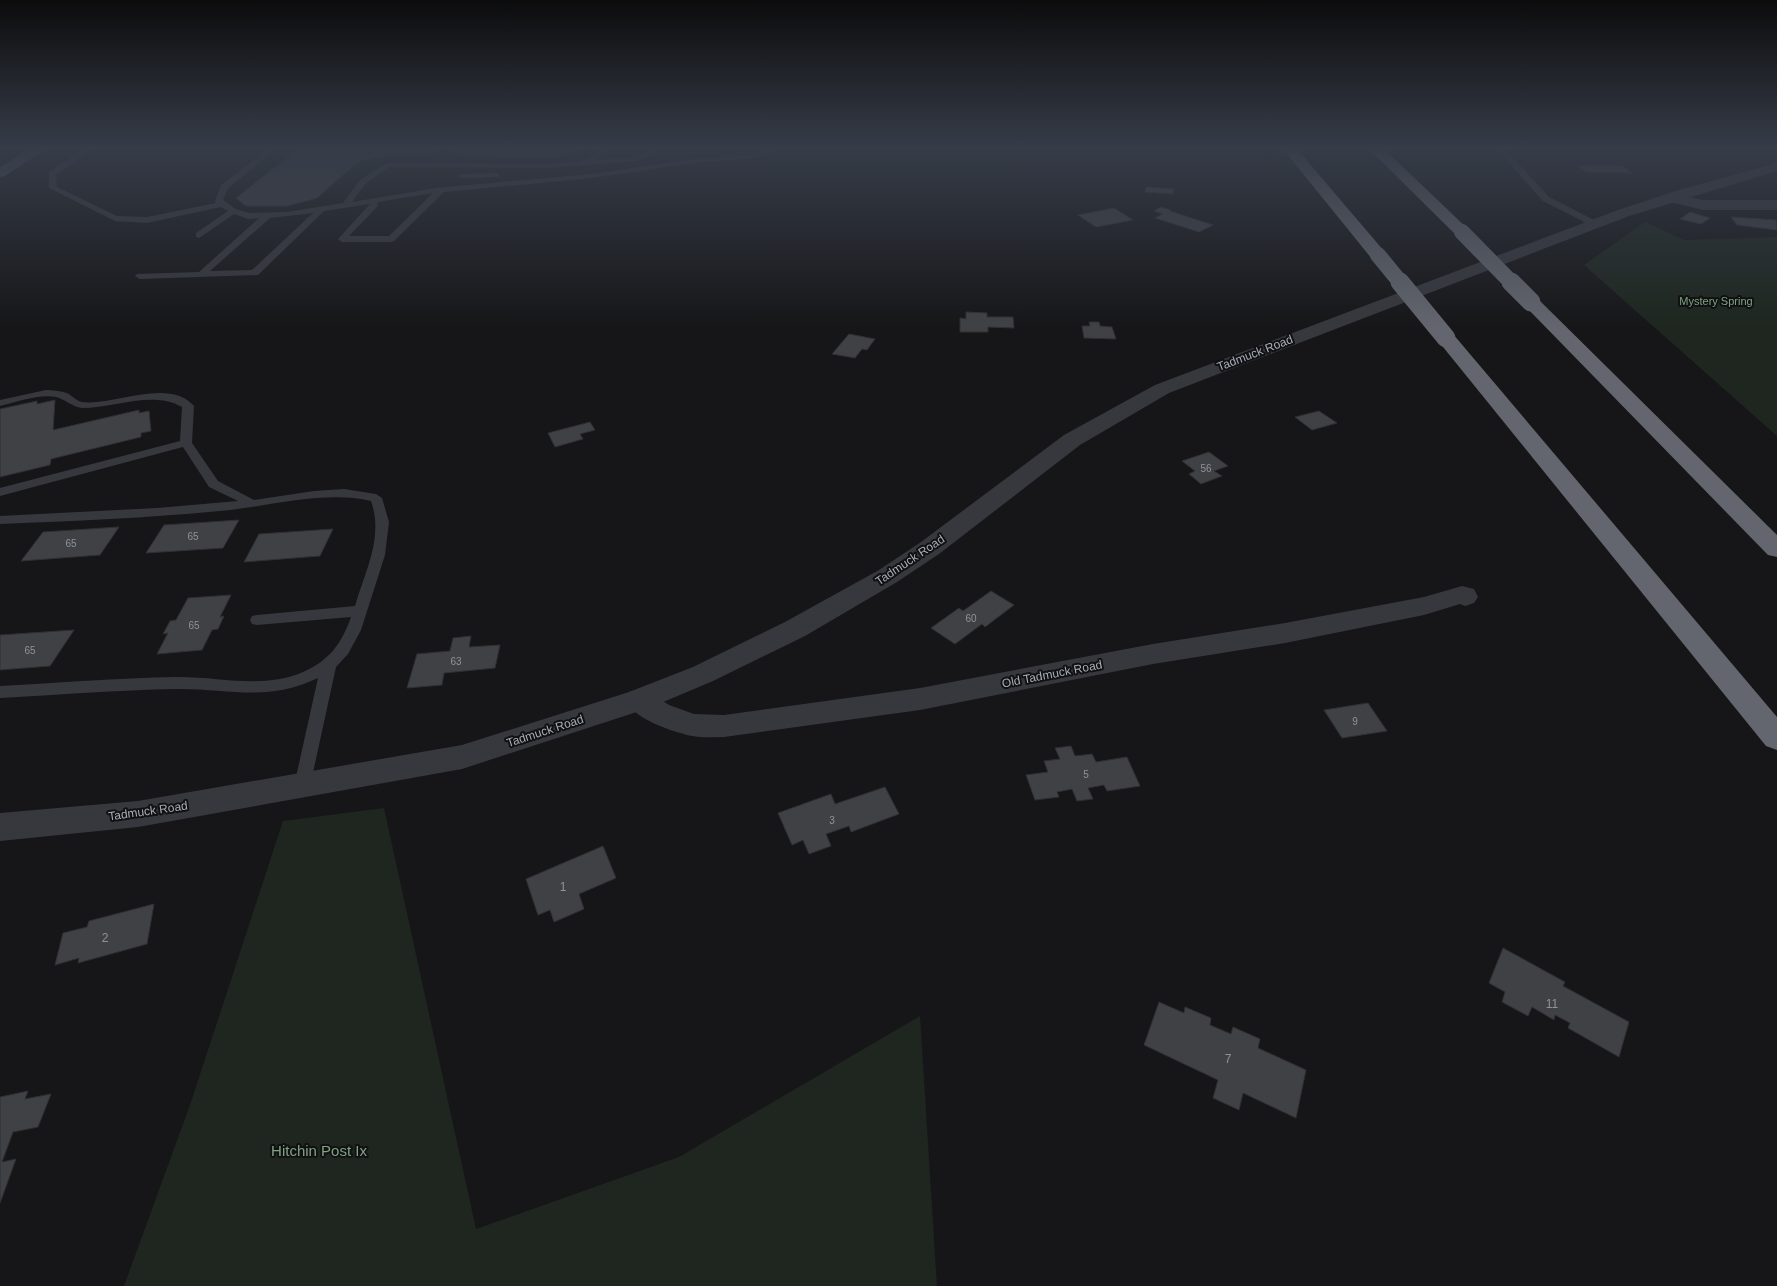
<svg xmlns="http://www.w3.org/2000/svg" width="1777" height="1286" viewBox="0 0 1777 1286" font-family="Helvetica,sans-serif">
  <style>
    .green { fill: #1e261f }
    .building { fill: #404145; stroke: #303034 }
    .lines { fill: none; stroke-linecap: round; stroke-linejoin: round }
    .service { fill: #37383d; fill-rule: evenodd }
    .minor { fill: #37383d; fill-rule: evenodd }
    .tertiary { fill: #37383d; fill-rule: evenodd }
    .primary { fill: #53555c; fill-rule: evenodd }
    .motorway { fill: #63666e; fill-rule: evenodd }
    .motorway-bridge-far1 { stroke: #63666e; stroke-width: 16 }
    .motorway-bridge { stroke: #63666e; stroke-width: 19 }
    .labels { text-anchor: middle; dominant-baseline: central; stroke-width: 4; stroke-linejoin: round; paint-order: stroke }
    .number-label { font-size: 10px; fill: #8e929b }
    .far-park-label { font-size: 11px; fill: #7fa381; stroke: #111113 }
    .street-label { font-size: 12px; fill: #a8adb8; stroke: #111113 }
    .near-number-label { font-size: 12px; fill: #8e929b }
    .near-park-label { font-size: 15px; fill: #7fa381; stroke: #111113 }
  </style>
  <rect width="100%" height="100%" fill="#161618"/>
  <g class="green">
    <polygon points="1645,222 1684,240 1777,237 1777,436 1584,265"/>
    <polygon points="384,808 476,1229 679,1157 920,1016 937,1286 124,1286 190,1105 283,821"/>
  </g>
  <g class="building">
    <polygon points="303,149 445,149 421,155 387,155 361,161 353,166 317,198 287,206 246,206 236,198 293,153"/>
    <polygon points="448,149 583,149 557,157 461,156"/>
    <polygon points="1579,166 1622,166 1632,173 1586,172"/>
    <polygon points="1146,187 1173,189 1173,194 1145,192"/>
    <polygon points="1161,207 1171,210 1170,211 1213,225 1199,232 1155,218 1163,214 1154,211"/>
    <polygon points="1114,208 1133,220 1096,227 1078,215"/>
    <polygon points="1690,212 1710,218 1701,224 1680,219"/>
    <polygon points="1731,217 1776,220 1777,230 1737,225"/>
    <polygon points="966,312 987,313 987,317 1013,317 1014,328 988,327 988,332 960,332 960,318 966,319"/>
    <polygon points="1089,322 1099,322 1100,326 1112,327 1116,339 1084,338 1082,326 1090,326"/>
    <polygon points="849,334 875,339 867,350 862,349 855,358 832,354"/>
    <polygon points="55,400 53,430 139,410 139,413 149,411 151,431 141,433 141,437 51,459 50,465 0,477 0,409 37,401 37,404"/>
    <polygon points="1319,411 1337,423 1312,430 1295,417"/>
    <polygon points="590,422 595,430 580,434 583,439 555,447 548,433"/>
    <polygon points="1209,452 1228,466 1214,471 1222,476 1201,484 1189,474 1195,471 1182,461"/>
    <polygon points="239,520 223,548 146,553 164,525"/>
    <polygon points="119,527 100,555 21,561 43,532"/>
    <polygon points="333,529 320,556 244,562 259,534"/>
    <polygon points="991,591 1014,605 985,627 982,624 955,644 931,628 959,608 963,611"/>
    <polygon points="231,595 220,617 224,616 218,629 212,630 202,650 157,654 168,633 163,634 170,621 176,620 188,598"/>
    <polygon points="74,630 50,666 0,670 0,635"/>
    <polygon points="471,636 469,647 500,645 495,668 444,673 442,685 407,688 417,654 450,651 453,638"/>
    <polygon points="1368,703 1387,731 1342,738 1324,710"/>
    <polygon points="1071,746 1075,756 1092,754 1096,762 1127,757 1140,786 1107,791 1104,785 1088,788 1093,799 1077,801 1072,789 1057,792 1059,797 1035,800 1026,775 1048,772 1044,761 1060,759 1055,748"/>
    <polygon points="885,787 899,814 851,832 849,826 826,834 831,846 809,854 803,840 792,845 778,813 831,794 835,804"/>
    <polygon points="603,846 616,878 579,894 584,909 554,922 550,910 538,915 526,879"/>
    <polygon points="154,904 147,944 78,963 79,958 55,965 63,933 87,927 89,921"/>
    <polygon points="1503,948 1565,982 1563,986 1629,1022 1619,1057 1568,1028 1570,1023 1555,1015 1554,1020 1532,1007 1528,1016 1502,1002 1505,992 1489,983"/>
    <polygon points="1159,1002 1184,1013 1185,1007 1211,1018 1210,1025 1231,1034 1233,1027 1260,1039 1258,1048 1306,1070 1296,1118 1243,1093 1239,1110 1213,1098 1218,1080 1144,1045"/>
    <polygon points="28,1091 25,1099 51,1094 38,1127 13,1132 2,1162 16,1159 0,1203 0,1097"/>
  </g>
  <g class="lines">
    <g class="service">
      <path d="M84 149H93L56 175 57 187 117 216 147 217 216 203 215 201 221 185 268 149H277L228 188 223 200 236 209 249 213 287 212 343 203 360 180 387 163 544 164 580 161 592 156 600 149H609L597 160 636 157 650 149H660L638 161 544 168 389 167 365 184 352 202 436 188 592 174 700 158 748 155 772 149H786L748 159 700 162 592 178 444 192 394 241 391 242H342L338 239 370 204 324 211 258 275 140 279 135 276 137 274 199 272 259 218 248 219 234 214 199 238 196 237V233L228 211 221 207 147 223 115 221 49 188V172ZM433 193 389 236H349L377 207 378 202ZM313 213 252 270 210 271 270 218Z"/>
      <polygon points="1497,149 1505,149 1549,197 1598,222 1598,226 1592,226 1543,201"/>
      <polygon points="496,173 499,173 499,177 462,178 458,176 462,174"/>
      <path d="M46 390C54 390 62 391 69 394 73 397 77 401 82 402 113 406 169 377 194 406L192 443 218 481 254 500 314 491 344 489 376 494 382 498 389 522 385 555 361 630 348 654 336 667 309 791 303 793 297 791 294 786 318 678C265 703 229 688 175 689 117 690 58 695 0 698V686C58 683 117 678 175 677 219 676 261 690 303 672 329 661 342 643 351 617L257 625 252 624 250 620 252 616 257 615 355 606C365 571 384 538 371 501 325 490 267 507 220 511 147 518 73 521 0 524V516L157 508 238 501 209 487 183 447 0 496V488L180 441 182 407C153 390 114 408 82 408 72 407 65 399 56 397 38 394 18 402 0 406V400Z"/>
    </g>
    <g class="minor">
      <polygon points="1671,193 1703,200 1777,200 1777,210 1703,210 1666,201 1663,198 1666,195"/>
      <path d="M1462 586 1474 589 1478 597 1474 603 1465 606 1460 604 1424 615 1285 643 1153 664 920 710 724 737C714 737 702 738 692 736 672 732 635 719 624 700L629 692 639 689 649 692 669 705 694 714 724 715 920 688 1153 644 1285 623 1424 597Z"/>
    </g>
    <polygon class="tertiary" points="1777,163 1777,171 1629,216 1169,393 1080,445 939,554 897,582 805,636 713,681 649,708 462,769 138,827 0,841 0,813 138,801 462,745 629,692 693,667 785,622 879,570 921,542 1064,435 1155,385 1618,210 1679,190"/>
    <polygon class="primary" points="29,149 46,149 5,176 0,177 0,167"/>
    <g class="motorway">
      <polygon points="1283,149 1297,149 1384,251 1386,255 1384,259 1372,259"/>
      <polygon points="1369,149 1384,149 1468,229 1470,232 1468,235 1456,235"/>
      <polygon points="1531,297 1537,298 1777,535 1777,557 1768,555 1525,306 1522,302 1525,298"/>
      <polygon points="1446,332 1453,334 1777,717 1777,750 1766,746 1439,342 1437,338 1439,334"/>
    </g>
    <g class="motorway-bridge-far1">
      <polyline points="1462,232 1512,283"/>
      <polyline points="1378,255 1401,283"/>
    </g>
    <g class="motorway-bridge">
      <polyline points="1400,282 1446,338"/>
      <polyline points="1511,282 1531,302"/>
    </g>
  </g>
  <linearGradient id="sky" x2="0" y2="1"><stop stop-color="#0c0c0d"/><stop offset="0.45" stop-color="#363c48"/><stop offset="1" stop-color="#363c48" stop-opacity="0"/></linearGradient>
  <rect width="1777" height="329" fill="url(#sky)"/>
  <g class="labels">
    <g class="number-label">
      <text x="1206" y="468">56</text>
      <text x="193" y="536">65</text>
      <text x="71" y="543">65</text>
      <text x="971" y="618">60</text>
      <text x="194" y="625">65</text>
      <text x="30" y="650">65</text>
      <text x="456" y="661">63</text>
      <text x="1355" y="721">9</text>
      <text x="1086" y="774">5</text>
      <text x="832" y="820">3</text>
    </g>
    <g class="far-park-label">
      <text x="1716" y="301">Mystery Spring</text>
    </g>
    <g class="street-label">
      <text transform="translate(1255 353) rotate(-21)">Tadmuck Road</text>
      <text transform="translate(910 560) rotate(-34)">Tadmuck Road</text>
      <text transform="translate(1052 674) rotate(-11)">Old Tadmuck Road</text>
      <text transform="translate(545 731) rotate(-18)">Tadmuck Road</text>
      <text transform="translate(148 811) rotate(-8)">Tadmuck Road</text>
    </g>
    <g class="near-number-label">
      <text x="563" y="887">1</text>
      <text x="105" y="938">2</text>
      <text x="1552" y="1004">11</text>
      <text x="1228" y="1059">7</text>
    </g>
    <g class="near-park-label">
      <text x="319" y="1150">Hitchin Post Ix</text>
    </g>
  </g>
</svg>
